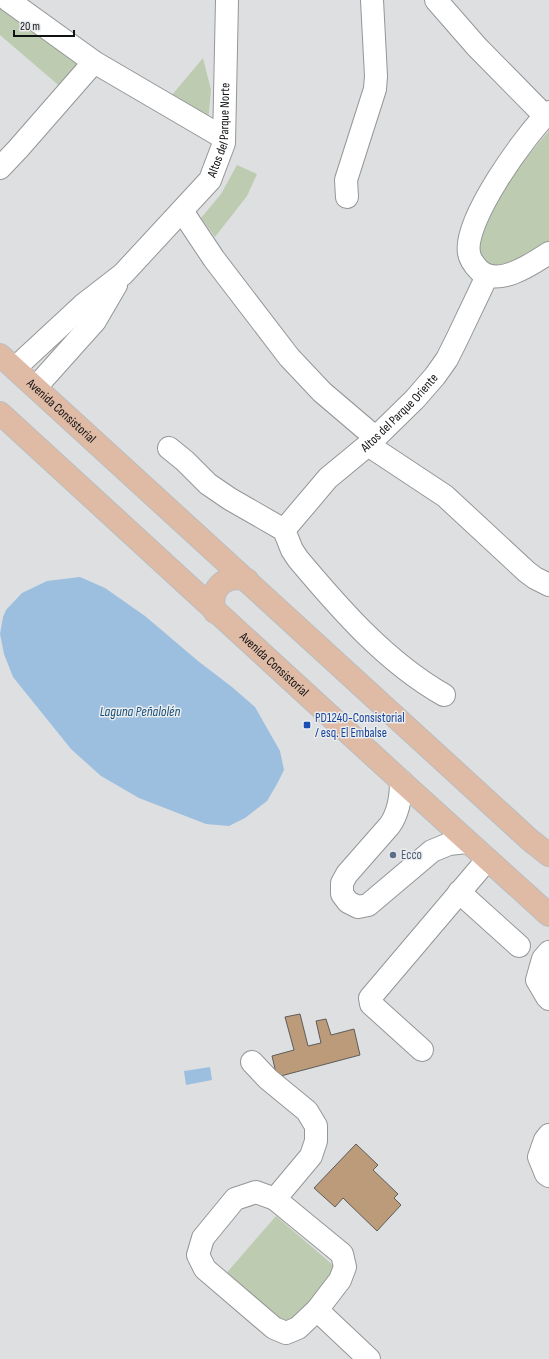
<svg xmlns="http://www.w3.org/2000/svg" width="549" height="1359" viewBox="0 0 549 1359" font-family="'Sofia Sans Condensed',sans-serif">
  <style>
    .green { fill: #bdccb1 }
    .water { fill: #9cbfdf }
    .building { fill: #bb9b7a; stroke: #5e5c5a }
    .lines { fill: none; stroke-linecap: round; stroke-linejoin: round }
    .minor-casing { stroke: #949698; stroke-width: 24 }
    .major-casing { stroke: #bcbdbd; stroke-width: 24 }
    .minor { stroke: #fff; stroke-width: 22 }
    .major { stroke: #dfbaa5; stroke-width: 22 }
    .transit-dot { fill: #1a4fb4; stroke: #eaecee; stroke-width: 1.5 }
    .service-dot { fill: #5c6f8a; stroke: #eaecee; stroke-width: 1.5 }
    .labels { text-anchor: middle; dominant-baseline: central; stroke-width: 3; stroke-linejoin: round; paint-order: stroke }
    .street-label { font-size: 13px; fill: #111213; stroke: #eaecee }
    .transit-label { font-size: 13px; fill: #164399; stroke: #eaecee; text-anchor: start }
    .service-label { font-size: 13px; fill: #4e5e75; stroke: #eaecee; text-anchor: start }
    .water-label { font-size: 14px; font-style: italic; fill: #19517a; stroke: #eaecee }
  </style>
  <rect width="100%" height="100%" fill="#dddfe1"/>
  <g class="green">
    <polygon points="0,4 77,58 81,69 63,89 0,35"/>
    <polygon points="203,58 211,90 208,122 172,95"/>
    <path d="M549 131V241L524 258 492 269 478 253C482 210 521 163 549 131Z"/>
    <polygon points="237,165 257,174 247,196 215,237 201,218 221,194"/>
    <polygon points="276,1216 341,1272 288,1333 223,1277"/>
  </g>
  <g class="water">
    <polygon points="80,577 105,588 145,616 198,661 232,687 255,707 280,751 284,770 277,784 267,801 245,818 229,826 206,824 139,798 101,776 71,749 13,677 4,654 0,634 3,617 6,610 22,593 47,581"/>
    <polygon points="210,1067 212,1080 186,1085 184,1071"/>
  </g>
  <g class="building">
    <polygon points="300,1014 308,1046 321,1043 316,1021 326,1019 331,1035 354,1029 360,1055 277,1077 272,1056 294,1050 285,1017"/>
    <polygon points="356,1144 378,1165 373,1170 398,1194 394,1198 401,1205 377,1231 343,1198 335,1207 314,1188"/>
  </g>
  <g class="lines">
    <defs>
      <g id="minor">
        <polyline points="8,0 94,62 224,138"/>
        <polyline points="436,0 477,47 545,116"/>
        <path d="M549 112C525 135 463 221 469 253 470 260 475 266 480 271 499 287 532 264 549 253"/>
        <polyline points="0,168 18,149 94,62"/>
        <polyline points="347,197 346,180 375,89 376,76 372,0"/>
        <polyline points="182,211 214,259 289,357 322,392 376,438"/>
        <path id="s1" d="M15 368 83 305 123 274 210 180 224 143 227 0"/>
        <polyline points="36,387 95,321 116,285"/>
        <polyline points="368,445 445,496 527,572 535,578 549,585"/>
        <path d="M169 448 185 461 208 484 230 499 284 530 292 550 298 559C340 609 386 662 444 695"/>
        <path id="s2" d="M284 530 328 478 368 445 415 399 435 376 447 359 457 339 487 276"/>
        <path d="M401 781C401 797 399 812 390 825L347 874 342 883V894L348 902 358 907 368 905 432 851 449 844 467 842"/>
        <polyline points="459,892 519,946"/>
        <polyline points="549,952 543,959 537,980 547,997 549,999"/>
        <polyline points="422,1050 371,1004 370,998 487,860"/>
        <polyline points="252,1062 268,1079 307,1111 316,1126 316,1141 311,1156 275,1199"/>
        <polyline points="549,1135 545,1140 539,1157 546,1174 549,1176"/>
        <polygon points="256,1192 275,1199 342,1254 345,1267 340,1280 317,1310 298,1328 286,1333 274,1328 205,1269 198,1255 203,1238 235,1199"/>
        <polyline points="317,1310 369,1359"/>
      </g>
      <g id="major">
        <path id="s3" d="M0 355 530 840 549 855"/>
        <path id="s4" d="M0 413 401 781 549 915"/>
        <path d="M215 612C208 589 225 573 247 580"/>
      </g>
    </defs>
    <use href="#minor" class="minor-casing"/>
    <use href="#major" class="major-casing"/>
    <use href="#minor" class="minor"/>
    <use href="#major" class="major"/>
  </g>
  <rect class="transit-dot" x="303" y="721" width="8" height="8" rx="2"/>
  <circle class="service-dot" cx="393" cy="855" r="4"/>
  <g class="labels">
    <g class="street-label">
      <text stroke="none"><textPath href="#s1" startOffset="323">Altos del Parque Norte</textPath></text>
      <text stroke="none"><textPath href="#s3" startOffset="83">Avenida Consistorial</textPath></text>
      <text stroke="none"><textPath href="#s2" startOffset="165">Altos del Parque Oriente</textPath></text>
      <text stroke="none"><textPath href="#s4" startOffset="372">Avenida Consistorial</textPath></text>
    </g>
    <g class="transit-label">
      <text x="315" y="718">PD1240-Consistorial<tspan x="315" dy="15">/ esq. El Embalse</tspan></text>
    </g>
    <g class="service-label">
      <text x="401" y="855">Ecco</text>
    </g>
    <g class="water-label">
      <text x="140" y="711">Laguna Peñalolén</text>
    </g>
  </g>
  <path d="M14 30v6h60v-6" fill="none" stroke="#111213" stroke-width="2"/>
  <text x="20" y="30" font-size="12" fill="#111213" stroke="#eaecee" stroke-width="3" paint-order="stroke">20 m</text>
</svg>
